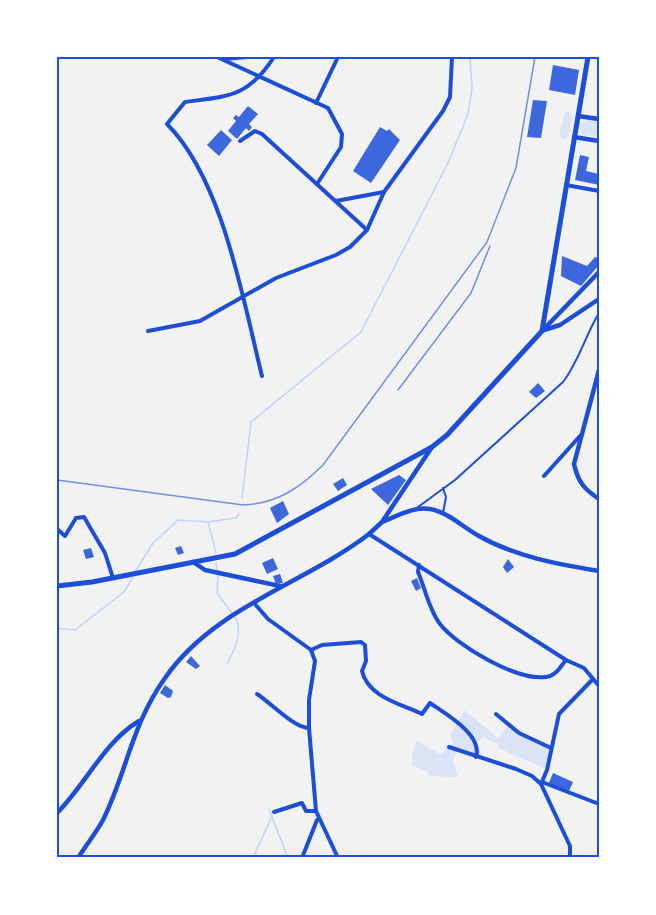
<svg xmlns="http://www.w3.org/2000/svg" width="656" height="915" viewBox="0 0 656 915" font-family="Lato,sans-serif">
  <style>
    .green { fill: #dbe4f7 }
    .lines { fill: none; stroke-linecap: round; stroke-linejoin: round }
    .stream { stroke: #bfd3fe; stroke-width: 1.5 }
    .building { fill: #3d67dc }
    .pedestrian { stroke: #1d4ed8; stroke-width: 2 }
    .minor { stroke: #1d4ed8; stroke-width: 4 }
    .tertiary { stroke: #1d4ed8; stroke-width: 4.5 }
    .primary { stroke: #1d4ed8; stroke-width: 5 }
    .rail { stroke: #7290e2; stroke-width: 1.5 }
    .neatline { fill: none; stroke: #1d4ed8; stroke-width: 2 }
  </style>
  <rect width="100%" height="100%" fill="#f2f2f2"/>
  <g class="green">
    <polygon points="565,112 570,112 572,117 568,137 563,140 559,136"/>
    <polygon points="586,119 599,122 599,137 582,135 579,125"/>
    <polygon points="464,710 498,738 508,726 531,741 550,749 547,770 497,747 498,745 483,737 477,743 483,758 457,750 453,761 458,777 428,776 428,772 412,765 413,751 417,741 441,755 453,742 450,736"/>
  </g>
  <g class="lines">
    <g class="stream">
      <polyline points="242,498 251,422 361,332 448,163 468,114 472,88 470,57"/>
      <polyline points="208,522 216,553"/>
      <polyline points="216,563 217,569"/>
      <polyline points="135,572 153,543 178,520 208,522 236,518 239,513"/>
      <polyline points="218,575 217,593 232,613"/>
      <polyline points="57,628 75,630 124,592 133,577"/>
      <path d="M227 664C234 651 244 631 235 617"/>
      <polyline points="272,817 288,858"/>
      <polyline points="253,858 272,816 269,809"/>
    </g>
  </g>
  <g class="building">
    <polygon points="553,65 579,70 575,95 549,90"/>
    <polygon points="533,100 547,101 541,138 527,137"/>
    <polygon points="248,106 258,114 249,124 252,127 249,131 246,128 237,139 228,131 236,121 233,118 236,115 239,117"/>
    <polygon points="380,127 387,131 389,129 400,140 371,183 353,171"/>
    <polygon points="221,130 232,140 219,156 207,145"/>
    <polygon points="580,155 589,157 586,171 599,174 599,185 575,180"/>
    <polygon points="562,256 587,266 595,257 599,258 599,265 581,286 561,276"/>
    <polygon points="538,383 545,391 536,398 529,392"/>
    <polygon points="399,475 406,480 388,505 371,489"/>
    <polygon points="343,478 347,485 338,491 333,484"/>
    <polygon points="283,501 289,514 277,523 270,508"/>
    <polygon points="181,546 184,553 178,555 175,548"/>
    <polygon points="91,548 94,557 86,559 83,550"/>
    <polygon points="273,558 278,569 267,574 262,563"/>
    <polygon points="508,559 514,567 507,573 503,567"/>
    <polygon points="280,574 283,583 276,584 273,576"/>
    <polygon points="417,578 421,588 416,591 411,581"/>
    <polygon points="191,656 200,666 196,669 186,662"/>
    <polygon points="165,685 173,691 171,697 168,698 160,693"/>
    <polygon points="553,773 573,782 569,791 549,783"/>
  </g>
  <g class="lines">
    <g class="pedestrian">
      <path d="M418 507 455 480 563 382C579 361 585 336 599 313"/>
      <polyline points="443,513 446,497 443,488"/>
    </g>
    <g class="minor">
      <polyline points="217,57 328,108 342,134 341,147 317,184"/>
      <polyline points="224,59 247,57"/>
      <polyline points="316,103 338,57"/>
      <polyline points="240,141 255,131 262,134 367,230"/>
      <polyline points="566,185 599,191"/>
      <polyline points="336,201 384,192"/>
      <polyline points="148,331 200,321 276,278 336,255 350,247 367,230 384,192 443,111 450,97 452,57"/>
      <path d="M262 376C243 300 223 180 167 124L185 102C230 96 248 97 274 57"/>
      <polyline points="544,476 580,436"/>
      <polyline points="57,529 65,536 76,518 84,517 105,553 113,578"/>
      <polyline points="369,534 566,660 584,668 599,686"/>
      <path d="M419 565 418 572C425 588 429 610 440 624 457 646 517 681 546 677 556 676 560 667 566 660"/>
      <polyline points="254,603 268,619 311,650 315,661 309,700 309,728 316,811 338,858"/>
      <path d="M311 650 322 645 361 642 365 645 366 661 362 671C368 697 401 704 422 714L430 703C446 714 483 735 476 757"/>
      <path d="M257 694C271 703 294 728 309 728"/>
      <polyline points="496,714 519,733 551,748"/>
      <polyline points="449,747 516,769 532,776 541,784"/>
      <polyline points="542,782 599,804"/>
      <polyline points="274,812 302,803 306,811 316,811"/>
      <polyline points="302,858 317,820"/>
      <polyline points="570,858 570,846 541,784 547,770 559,714 592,680"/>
    </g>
    <g class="tertiary">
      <polyline points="578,116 599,119"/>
      <polyline points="574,137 599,141"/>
      <polyline points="544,330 560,325 599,299"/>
      <polyline points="542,331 599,272"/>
      <path d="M599 370 574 464C578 482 584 489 599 499"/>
      <path d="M382 522C397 516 414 506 430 509 448 512 464 528 479 536 516 557 558 564 599 571"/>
      <polyline points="193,562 205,570 280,586"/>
      <path d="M57 813C86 784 104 742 139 721"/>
      <path d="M78 858C86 845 96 833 103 820 127 771 132 724 165 678 214 607 304 584 369 534L382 522 432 447"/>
    </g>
    <polyline class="primary" points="57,586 92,582 235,554 432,447 447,435 542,331 588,57"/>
    <g class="rail">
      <polyline points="398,390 471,293 490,246"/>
      <path d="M57 480 243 505C276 504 300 488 323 465L487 242 516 168 535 57"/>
    </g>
  </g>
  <rect width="656" height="915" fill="none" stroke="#ffffff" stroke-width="117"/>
  <rect x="58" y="58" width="540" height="798" class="neatline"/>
</svg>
